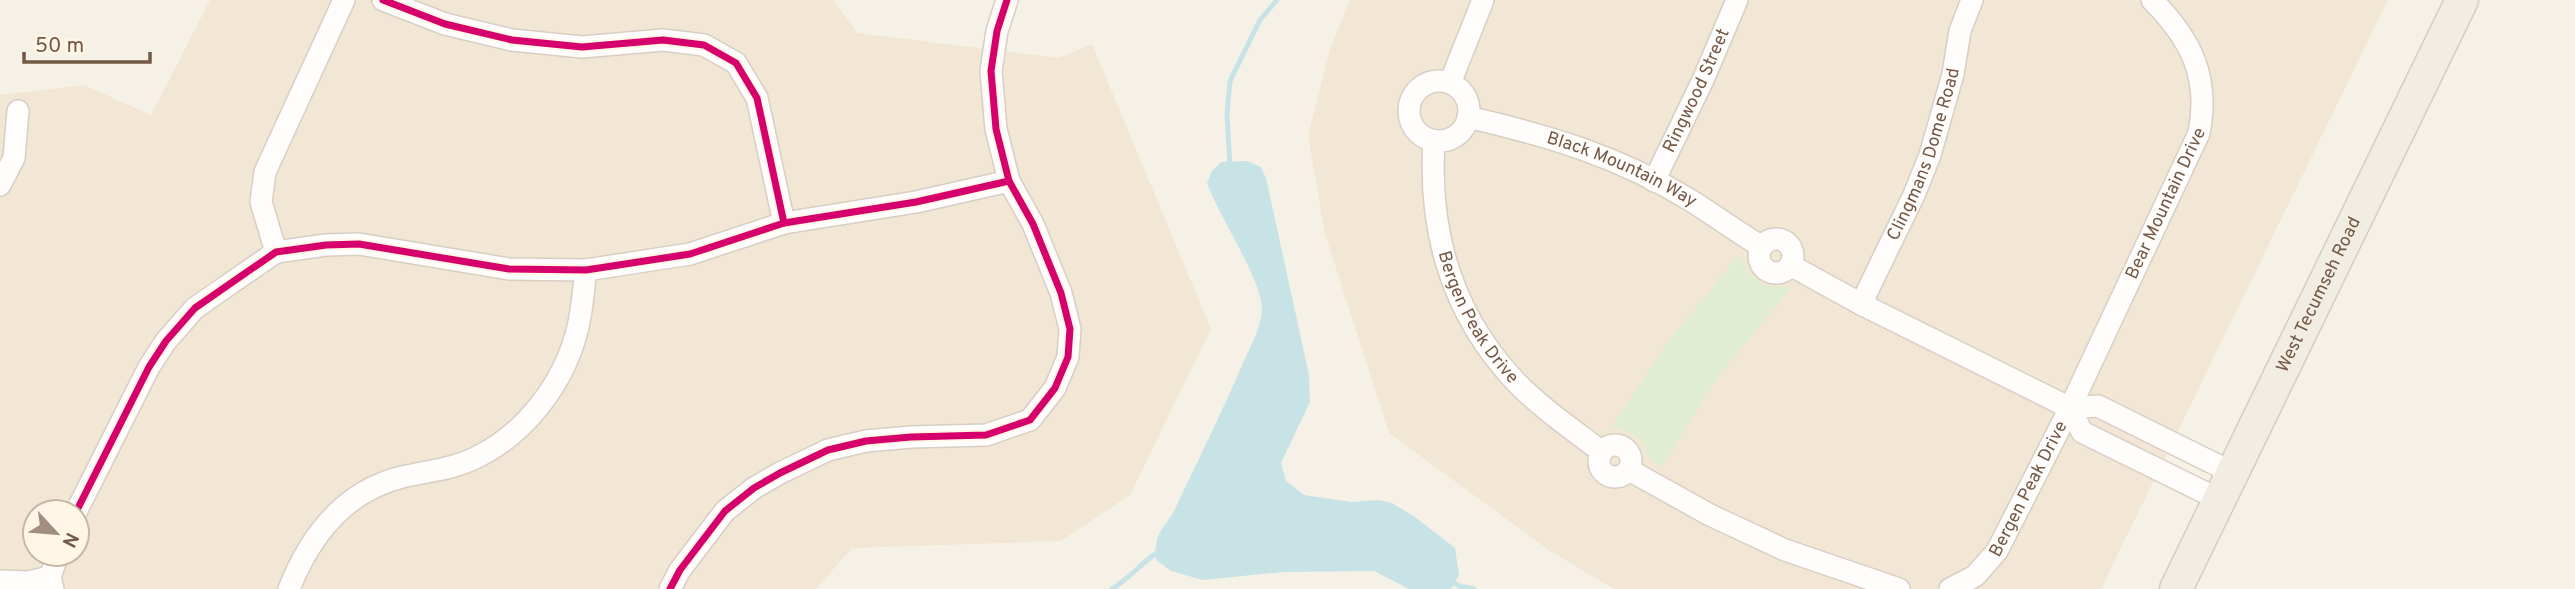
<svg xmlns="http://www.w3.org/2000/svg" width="2575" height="589" viewBox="0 0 2575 589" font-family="Overpass,sans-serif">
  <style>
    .residential { fill: #f2e7d5; fill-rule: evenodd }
    .green { fill: #e0edd0 }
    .water { fill: #c7e3e6 }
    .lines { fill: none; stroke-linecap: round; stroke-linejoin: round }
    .stream { stroke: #c7e3e6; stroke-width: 5 }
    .street-casing { stroke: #d7cec4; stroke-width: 24 }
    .primary-casing { stroke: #d5ccc3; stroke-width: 35 }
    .street { stroke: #fefdfb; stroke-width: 21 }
    .primary { stroke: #f2ede3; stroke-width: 32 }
    .cycleway-casing { stroke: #fff6e6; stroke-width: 11 }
    .cycleway { stroke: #d6006c; stroke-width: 7 }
    .labels { text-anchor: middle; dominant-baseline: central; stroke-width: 6; stroke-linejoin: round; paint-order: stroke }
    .street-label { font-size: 18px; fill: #745846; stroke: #fff6e6 }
  </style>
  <rect width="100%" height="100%" fill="#f6f1e6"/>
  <g class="residential">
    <path d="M210 0H834L857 33 1059 58 1092 44 1211 329 1130 495 1061 541 852 548 816 589H0V95L84 85 151 115ZM35 512H77V554H35Z"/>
    <polygon points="1350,0 2388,0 2101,589 1614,589 1550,551 1389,433 1325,234 1308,136 1330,49"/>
  </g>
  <path class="green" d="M1739 255 1749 274 1763 285 1791 288 1716 379 1662 467C1634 452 1655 436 1612 427L1664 347Z"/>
  <path class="water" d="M1247 161 1261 167 1266 178 1309 375 1310 402 1281 463 1286 481 1304 495 1352 502 1378 500 1392 503 1415 517 1455 548 1459 575 1451 589H1409L1374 571 1282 572 1203 580 1171 571 1156 560C1154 529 1164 531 1176 507 1199 458 1223 410 1244 361 1251 345 1261 328 1262 310 1262 279 1219 217 1207 183L1212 171 1221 162Z"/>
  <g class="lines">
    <g class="stream">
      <polyline points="1230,167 1227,114 1230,81 1260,20 1277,0"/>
      <polyline points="1448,579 1459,586 1474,589"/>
      <path d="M1112 589C1130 578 1143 561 1161 550"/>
    </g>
    <defs>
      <g id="street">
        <polyline points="383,0 445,24 512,40 582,47 663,40 704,45 736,63 757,98 784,223 916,202 1009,181"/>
        <circle cx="1439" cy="111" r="30"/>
        <polyline points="1450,83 1483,0"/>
        <path id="s1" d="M1468 117C1549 136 1618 156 1690 200 1714 215 1737 232 1762 247"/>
        <path id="s2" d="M1434 141C1428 231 1452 314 1515 381 1541 408 1572 429 1602 452"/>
        <path id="s3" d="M1654 181 1703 80 1737 0"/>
        <polyline points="0,185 14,158 18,111"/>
        <circle cx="1776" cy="256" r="17"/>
        <polyline points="276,252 261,202 265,172 344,0"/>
        <polyline points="1790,265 1861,304 2070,408 2098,406 2233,473"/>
        <path id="s4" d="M1861 304 1914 195 1930 155 1953 74 1960 31 1972 0"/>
        <polyline points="2070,408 2082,432 2220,500"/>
        <circle cx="1615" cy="461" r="16"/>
        <polyline points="1629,470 1710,515 1785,550 1899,589"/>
        <polyline points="76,512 149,367 166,341 195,308 276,252 326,245 359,244 509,269 586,270 690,254 784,223"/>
        <polyline points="50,577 58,554"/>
        <polyline points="0,581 28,582 50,577 53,589"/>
        <path d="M289 589C310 536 345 491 402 477 428 471 455 469 479 456 524 434 561 386 575 338 582 317 583 292 586 270"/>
        <polyline points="670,589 680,570 725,511 754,488 780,473 828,450 866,441 911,437 986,435 1030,420 1055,388 1068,357 1070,329 1061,293 1033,224 1009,181 996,129 991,71 997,31 1007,0"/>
        <path id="s5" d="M1950 589 1975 576 1997 551 2070 408 2199 133C2210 77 2191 39 2152 0"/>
      </g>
      <g id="primary">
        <path id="s6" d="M2176 589 2462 0"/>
      </g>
    </defs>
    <use href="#street" class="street-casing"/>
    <use href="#primary" class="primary-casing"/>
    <use href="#street" class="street"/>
    <use href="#primary" class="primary"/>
    <defs>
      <g id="cycleway">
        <polyline points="383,0 445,24 512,40 582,47 663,40 704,45 736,63 757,98 784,223 916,202 1009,181"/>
        <polyline points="76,512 149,367 166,341 195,308 276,252 326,245 359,244 509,269 586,270 690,254 784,223"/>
        <polyline points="670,589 680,570 725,511 754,488 780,473 828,450 866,441 911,437 986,435 1030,420 1055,388 1068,357 1070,329 1061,293 1033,224 1009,181 996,129 991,71 997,31 1007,0"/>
      </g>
    </defs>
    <use href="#cycleway" class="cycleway-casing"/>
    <use href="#cycleway" class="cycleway"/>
  </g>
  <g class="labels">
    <g class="street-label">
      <text stroke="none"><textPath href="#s3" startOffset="100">Ringwood Street</textPath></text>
      <text stroke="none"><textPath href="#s4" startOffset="163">Clingmans Dome Road</textPath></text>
      <text stroke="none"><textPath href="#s1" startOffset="163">Black Mountain Way</textPath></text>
      <text stroke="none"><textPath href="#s5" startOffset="448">Bear Mountain Drive</textPath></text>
      <text stroke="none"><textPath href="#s6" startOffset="327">West Tecumseh Road</textPath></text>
      <text stroke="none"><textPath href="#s2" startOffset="186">Bergen Peak Drive</textPath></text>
      <text stroke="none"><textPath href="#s5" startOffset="131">Bergen Peak Drive</textPath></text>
    </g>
  </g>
  <g transform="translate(56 533) rotate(116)"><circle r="33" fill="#fff6e6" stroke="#c7b7a6" stroke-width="2"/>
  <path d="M0-5L12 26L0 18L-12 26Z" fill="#a28e7e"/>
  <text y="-10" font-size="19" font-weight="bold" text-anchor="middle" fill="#745846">N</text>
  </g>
  <path d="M24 52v10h126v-10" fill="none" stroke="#745846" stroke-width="3.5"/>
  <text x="35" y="52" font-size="21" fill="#745846" stroke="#fff6e6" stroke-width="5" paint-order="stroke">50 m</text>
</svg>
